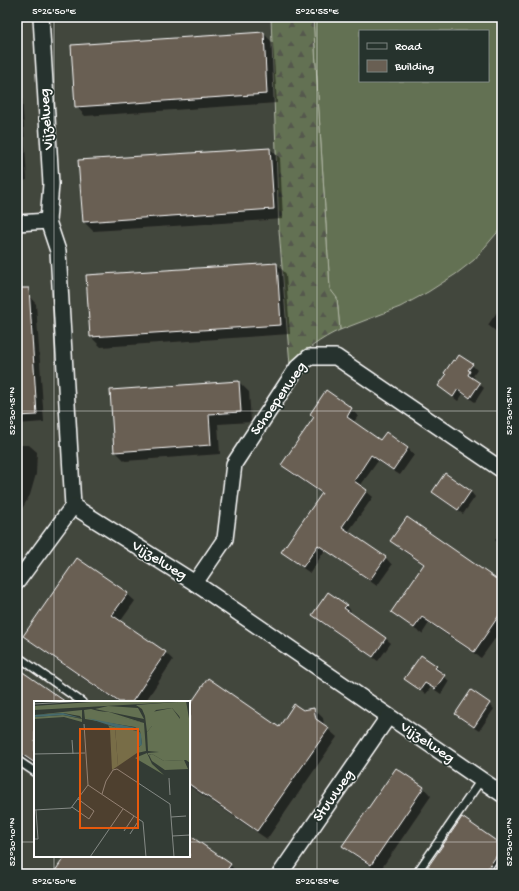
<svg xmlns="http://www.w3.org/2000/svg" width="519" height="891" viewBox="0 0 519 891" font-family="'Gochi Hand',sans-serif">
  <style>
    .built { fill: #43463e; fill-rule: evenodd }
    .grass { fill: #647152; stroke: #b2b8a8; fill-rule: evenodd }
    .forest { fill: url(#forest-firs); stroke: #b2b8a8 }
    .shadow { fill: #0007 }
    .building { fill: #695f53; stroke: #fff }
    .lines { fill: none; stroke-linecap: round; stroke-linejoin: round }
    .lane-casing { stroke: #fff; stroke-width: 10 }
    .street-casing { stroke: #fff; stroke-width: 18 }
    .lane { stroke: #26332d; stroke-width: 7 }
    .street { stroke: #26332d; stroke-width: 15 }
    .ticks { fill: none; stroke: #fff; stroke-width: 1; stroke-opacity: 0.45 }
    .labels { text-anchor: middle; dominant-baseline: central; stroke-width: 3.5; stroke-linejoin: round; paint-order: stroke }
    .street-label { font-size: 15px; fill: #fff; stroke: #26332d }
    .inset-road { fill: none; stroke: #858a86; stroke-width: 1 }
    .view { fill: #e8590c; fill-opacity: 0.15; stroke: #e8590c; stroke-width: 2 }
    .inset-edge { fill: none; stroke: #fff; stroke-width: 2 }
    .neatline { fill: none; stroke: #fff; stroke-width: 1.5 }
    .ticks-label { font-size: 10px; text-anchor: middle; fill: #fff }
  </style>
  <defs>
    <pattern id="forest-firs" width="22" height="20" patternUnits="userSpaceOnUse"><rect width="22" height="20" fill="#647152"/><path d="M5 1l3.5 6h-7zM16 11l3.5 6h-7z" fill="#54594e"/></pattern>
  </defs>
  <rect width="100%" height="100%" fill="#333c35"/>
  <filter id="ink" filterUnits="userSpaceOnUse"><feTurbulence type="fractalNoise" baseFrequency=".025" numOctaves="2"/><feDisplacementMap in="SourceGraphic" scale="8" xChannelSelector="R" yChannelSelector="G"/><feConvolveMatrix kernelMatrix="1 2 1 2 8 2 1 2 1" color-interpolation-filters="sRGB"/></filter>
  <g filter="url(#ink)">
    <path class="built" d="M17 17H272L502 212V874H17ZM35 702H189V856H35Z"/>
    <path class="grass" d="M313 17H502V227L474 260 456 274 428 292 400 307 340 330 337 299 330 289ZM360 31H488V81H360Z"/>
    <path class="forest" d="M271 17H313L330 289 337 298 340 330C321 338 305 351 290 365L279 230Z"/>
    <g class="shadow">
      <polygon points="17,17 19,19 22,59 20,59 27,180 17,182"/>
      <polygon points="263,33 273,43 277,103 85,116 76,106"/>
      <polygon points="270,149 280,158 283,219 93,231 84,222"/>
      <polygon points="277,264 286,274 290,334 101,347 91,337"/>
      <polygon points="29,296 36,304 44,422 17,424 17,297"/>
      <polygon points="502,305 502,336 488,325"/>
      <polygon points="472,365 477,370 473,376 475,377 473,379 484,388 475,402 463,394 458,401 439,386"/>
      <polygon points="239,382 249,392 251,422 218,424 220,454 125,461 115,451"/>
      <polygon points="327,392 351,409 358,416 353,423 381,441 386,433 408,448 414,455 400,475 378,461 360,486 373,497 348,532 386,558 392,565 377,586 325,550 310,573 289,558 282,552 322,494 288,471 282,464 315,418"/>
      <polygon points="17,445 29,445 37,452 36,474 30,495 19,514 17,512"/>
      <polygon points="470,491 475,497 463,514 438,497 433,492"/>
      <polygon points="502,530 502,547 495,540"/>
      <polygon points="392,541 494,579 502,568 502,629 481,658 429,623 422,634 400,619 392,612 424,565 399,548"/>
      <polygon points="127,594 135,601 120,622 166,653 173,660 145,702 117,702 32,643 24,636"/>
      <polygon points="346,605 351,611 349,613 385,638 391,643 378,661 318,620 313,614"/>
      <polygon points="436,666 441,671 440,673 449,681 441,694 431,687 426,694 405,678"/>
      <polygon points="17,670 64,702 35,702 35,765 17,753"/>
      <polygon points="489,704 494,709 479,731 461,719 456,714"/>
      <polygon points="189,708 279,728 302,711 314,709 323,718 324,726 337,737 267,839 189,786"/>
      <polygon points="396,769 424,788 431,796 379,872 351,853 343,846"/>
      <polygon points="189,836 230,865 239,874 54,874 67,856 189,856"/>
      <polygon points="502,846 502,870 499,874 424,874"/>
    </g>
    <g class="building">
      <polygon points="264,32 267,94 75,107 71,45"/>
      <polygon points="270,148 274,209 83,222 78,160"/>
      <polygon points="277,263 281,325 90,337 86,275"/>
      <polygon points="17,288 29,288 37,415 17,416"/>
      <polygon points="459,355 473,364 468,370 470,371 468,375 480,383 470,398 458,389 453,397 438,386 446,375 444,373 453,360 455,361"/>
      <polygon points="239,381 241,412 209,414 211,445 114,452 110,390"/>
      <polygon points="326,390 352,408 347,417 380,440 386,432 408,448 393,470 371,455 354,481 367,490 342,527 386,557 370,580 318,545 303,567 281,552 322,493 281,465 314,417 310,414"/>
      <polygon points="445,473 471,491 458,510 432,492"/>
      <polygon points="407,517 502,583 502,611 474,652 422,617 414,628 391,612 424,564 390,541"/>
      <polygon points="77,558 128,593 112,615 166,652 132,702 119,702 23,636"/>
      <polygon points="328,592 347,605 344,608 386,638 373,657 312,615"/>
      <polygon points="421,655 437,666 435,668 445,675 435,689 425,683 420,690 404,679"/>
      <polygon points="17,668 66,702 35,702 35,763 17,751"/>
      <polygon points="208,678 279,727 294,704 303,710 314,708 316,719 329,728 257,831 189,784 189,706"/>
      <polygon points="471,690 490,703 474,727 455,714"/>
      <polygon points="396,768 424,787 371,865 342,846"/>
      <polygon points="462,817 502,845 502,848 484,874 423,874"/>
      <polygon points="189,835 231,864 224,874 53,874 65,856 189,856"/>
    </g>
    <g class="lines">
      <defs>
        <g id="lane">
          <polyline points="17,656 82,702"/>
          <polyline points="17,760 35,772"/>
          <polyline points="416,874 481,780"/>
          <polyline points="494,874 502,862"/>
        </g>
        <g id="street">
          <polyline points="41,17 51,184 48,221 58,251 73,506 195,583 502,794"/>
          <polyline points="17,223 48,221"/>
          <polyline points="17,582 73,506"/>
          <polyline points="195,583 225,539 234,464 297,368 309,357 336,357 502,470"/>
          <polyline points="280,874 388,717"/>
        </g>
      </defs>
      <use href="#lane" class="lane-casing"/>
      <use href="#street" class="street-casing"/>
      <use href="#lane" class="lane"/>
      <use href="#street" class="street"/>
    </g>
  </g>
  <path class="ticks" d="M54 17V702M317 17V874M17 411H502M17 842H35M189 842H502M54 856V874"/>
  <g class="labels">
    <g class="street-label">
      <text transform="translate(47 119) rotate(-94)">Vijzelweg</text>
      <text transform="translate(279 399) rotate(-55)">Schoepenweg</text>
      <text transform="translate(159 561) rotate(32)">Vijzelweg</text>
      <text transform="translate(427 743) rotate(34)">Vijzelweg</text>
      <text transform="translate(334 796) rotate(-55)">Stuwweg</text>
    </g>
  </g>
  <g transform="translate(34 701)">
    <rect width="156" height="156" fill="#333c35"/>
    <path d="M72 0H152L156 23V68V62L152 59 130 60 118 53 114 54V52L125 51 114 50 113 31 118 25V11L138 7 146 18 143 1 0 9V5ZM57 8 110 22 112 50 103 52 84 65 81 25 103 30 105 46 108 43 106 30 101 26 51 18 50 9ZM48 9V18L46 15 29 12 0 14Z" fill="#647152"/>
    <path d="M143 1 152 13 153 24 138 7 122 9 118 13V25L113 31 111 15 108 8 102 4ZM74 5 104 7 110 18 61 8ZM61 10 75 11 110 22 76 14ZM29 14 48 18V21L30 16 0 18V16ZM51 18 81 26 84 65 78 69 76 28 74 24ZM113 52 118 63 130 74 101 57ZM118 53 130 60 150 59 154 68 131 69 118 60 115 54Z" fill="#647152"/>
    <path d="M29 12 47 17 29 14 0 16V14ZM53 17 103 27 107 33 108 44 104 46 105 33 102 29 81 26Z" fill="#476b6d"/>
    <path class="inset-road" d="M0 3 51 0M50 23 54 84 109 121 112 156M38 39 39 53M0 53 51 52M135 77 136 94M68 93 72 80 79 69 83 68 136 103 140 156M38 106 55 118 60 110 44 98M0 109 37 107 54 84M137 116 152 115M90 130 100 115M96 133 105 119M138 135 156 134M0 138H4L2 109M56 156 89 108"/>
    <path class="view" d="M46 28H104V127H46Z"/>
    <rect width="156" height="156" class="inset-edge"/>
  </g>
  <rect width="519" height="891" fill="none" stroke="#26332d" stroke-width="44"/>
  <rect x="359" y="30" width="130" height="52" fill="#26332d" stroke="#7d8581"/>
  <rect x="367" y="43" width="20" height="6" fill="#26332d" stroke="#7d8581"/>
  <text x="395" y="50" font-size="12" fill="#ffffff">Road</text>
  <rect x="367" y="60" width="20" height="12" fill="#695f53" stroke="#7d8581"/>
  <text x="395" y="70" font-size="12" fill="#ffffff">Building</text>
  <rect x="22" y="22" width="475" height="847" class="neatline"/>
  <g class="ticks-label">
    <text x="54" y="14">5°26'50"E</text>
    <text x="317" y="14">5°26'55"E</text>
    <text transform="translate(11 411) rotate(-90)" y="4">52°30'15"N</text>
    <text transform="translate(508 411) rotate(-90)" y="4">52°30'15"N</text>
    <text transform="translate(11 842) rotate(-90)" y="4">52°30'10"N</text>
    <text transform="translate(508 842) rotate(-90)" y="4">52°30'10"N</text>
    <text x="54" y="884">5°26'50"E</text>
    <text x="317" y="884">5°26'55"E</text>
  </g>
</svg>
